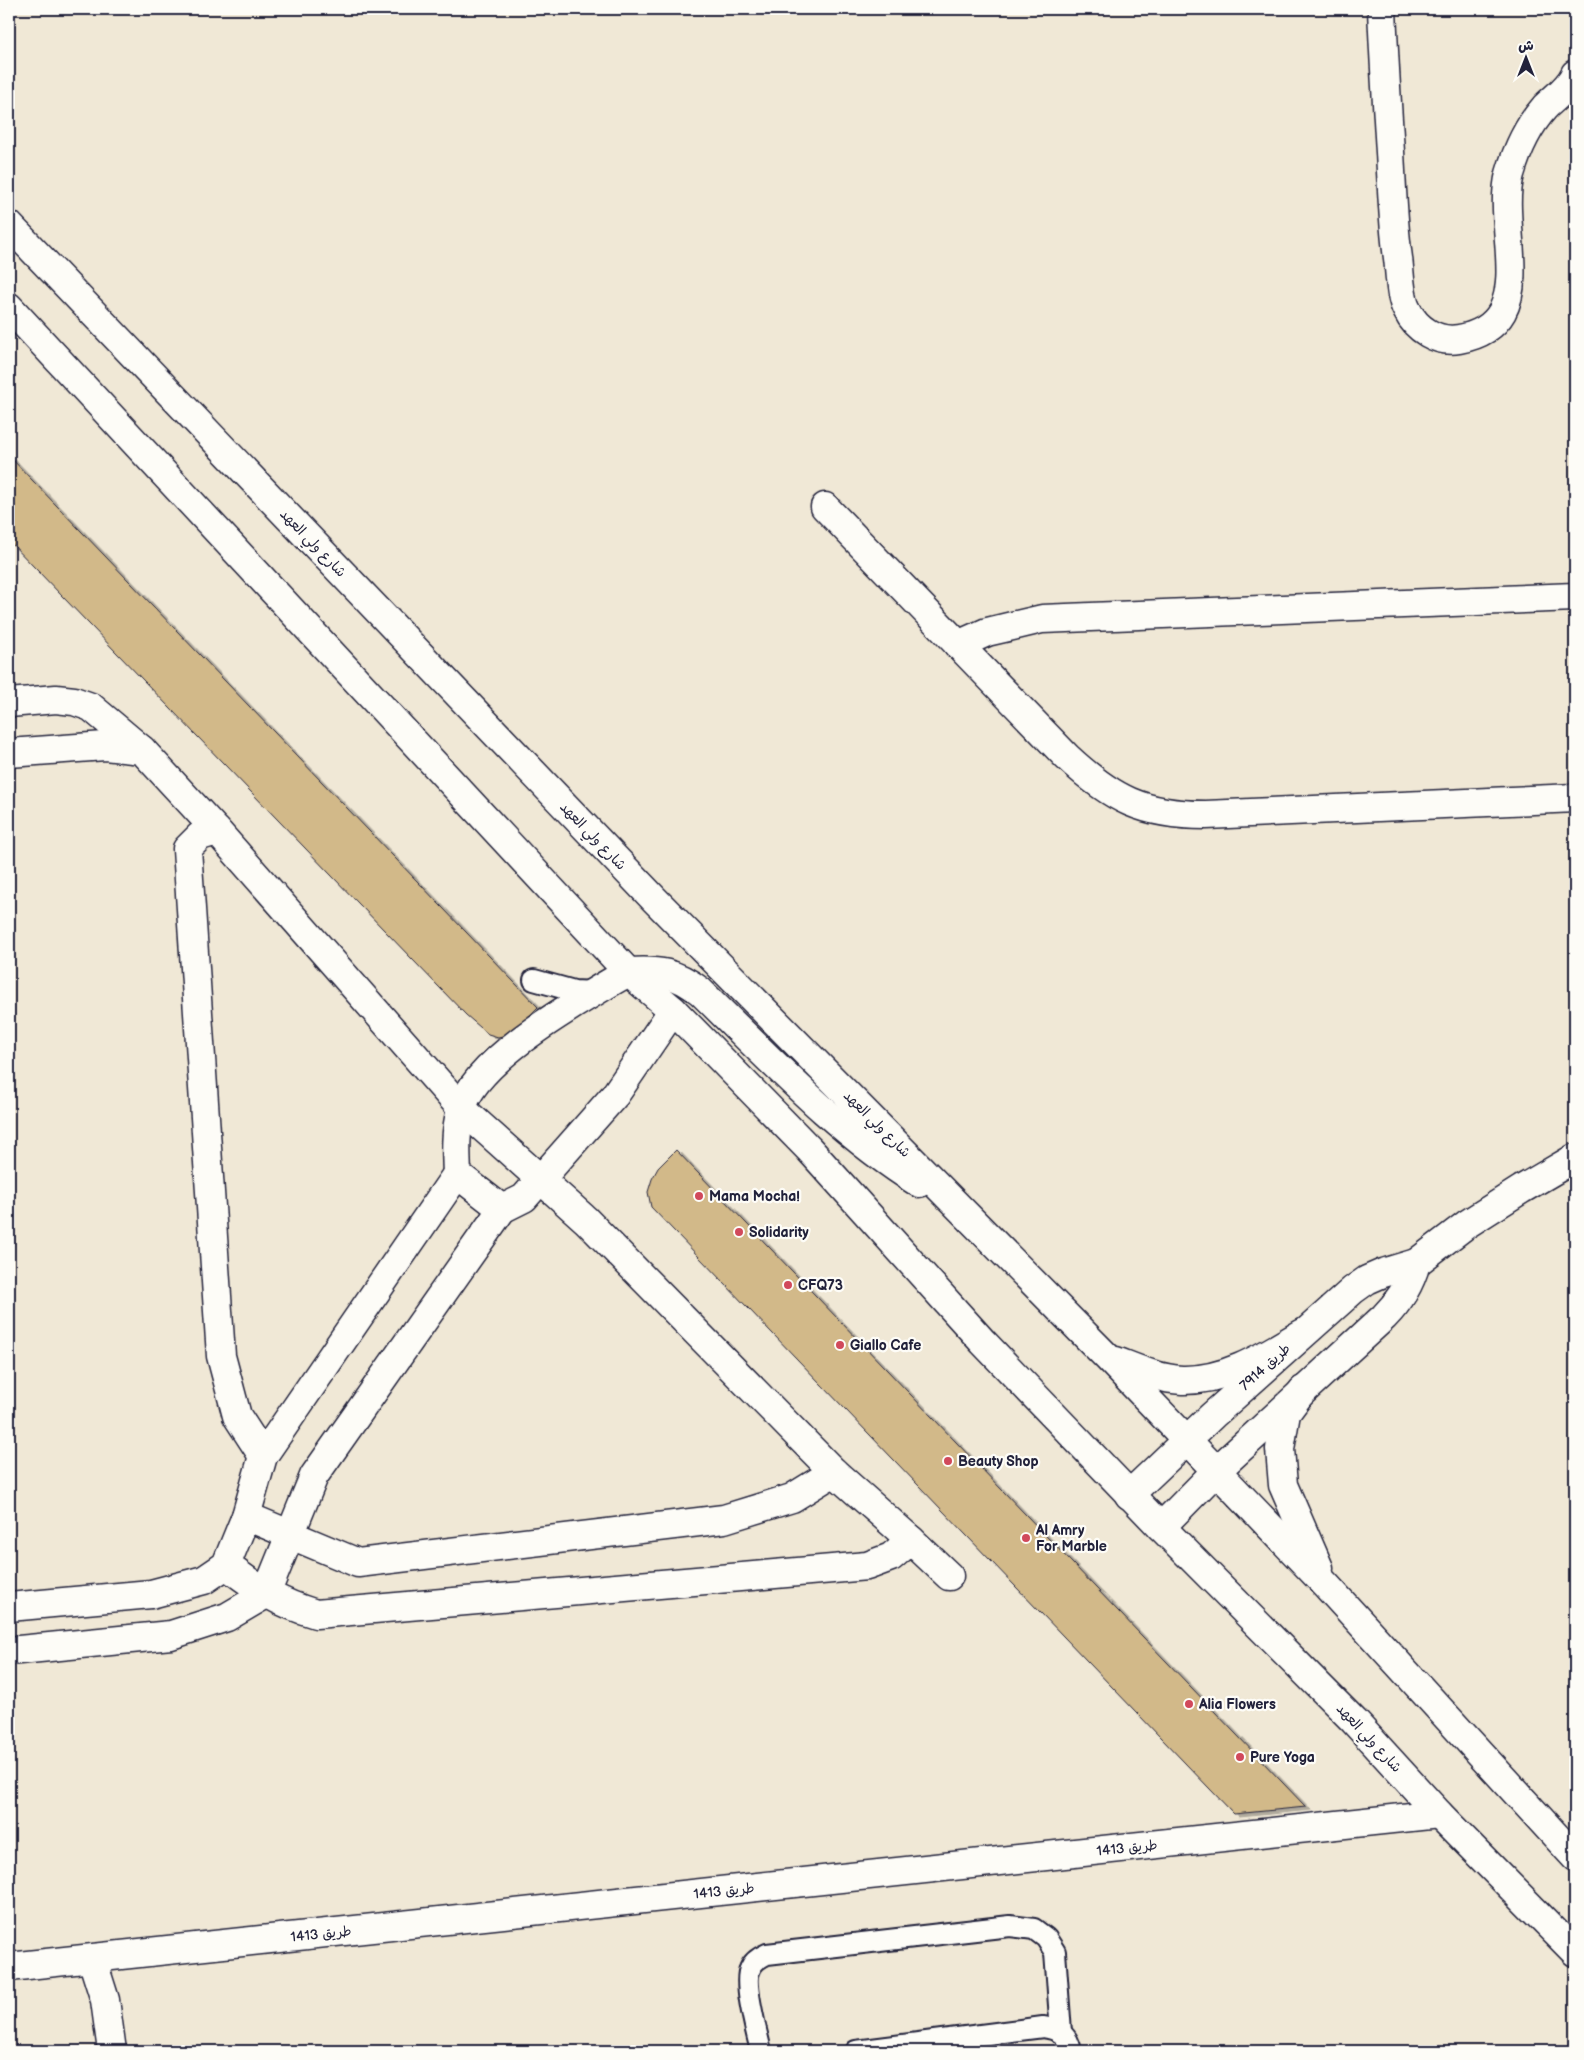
<svg xmlns="http://www.w3.org/2000/svg" width="1584" height="2060" viewBox="0 0 1584 2060" font-family="'Balsamiq Sans','Playpen Sans Arabic',sans-serif">
  <style>
    .building { fill: #d2b989; stroke: #22223b; filter: url(#shadow) }
    .lines { fill: none; stroke-linecap: round; stroke-linejoin: round }
    .service-casing { stroke: #22223b; stroke-width: 24 }
    .minor-casing { stroke: #22223b; stroke-width: 31 }
    .primary-casing { stroke: #22223b; stroke-width: 31 }
    .service { stroke: #fdfcf7; stroke-width: 20 }
    .minor { stroke: #fdfcf7; stroke-width: 28 }
    .primary { stroke: #fdfcf7; stroke-width: 28 }
    .poi-dot { fill: #d1495b; stroke: #fdfcf7; stroke-width: 2 }
    .labels { text-anchor: middle; dominant-baseline: central; stroke-width: 4.5; stroke-linejoin: round; paint-order: stroke }
    .street-label { font-size: 14px; fill: #22223b; stroke: #fdfcf7 }
    .poi-label { font-size: 14px; font-weight: bold; fill: #22223b; stroke: #fdfcf7; text-anchor: start }
  </style>
  <defs>
    <filter id="shadow"><feDropShadow dx="5.5" dy="3" stdDeviation="0" flood-color="#0004"/></filter>
  </defs>
  <rect width="100%" height="100%" fill="#f0e8d6"/>
  <filter id="ink" filterUnits="userSpaceOnUse"><feTurbulence type="fractalNoise" baseFrequency=".02" numOctaves="2"/><feDisplacementMap in="SourceGraphic" scale="10" xChannelSelector="R" yChannelSelector="G"/><feConvolveMatrix kernelMatrix="1 2 1 2 8 2 1 2 1" color-interpolation-filters="sRGB"/></filter>
  <g filter="url(#ink)">
    <g class="building">
      <polygon points="9,456 538,1007 512,1034 498,1037 488,1034 466,1015 9,541"/>
      <polygon points="676,1150 1306,1807 1234,1814 651,1207 648,1192 652,1179 658,1168"/>
    </g>
    <g class="lines">
      <defs>
        <g id="service">
          <polyline points="534,980 574,991 595,992"/>
          <path d="M761 2051C757 2034 743 1982 750 1969 753 1961 760 1957 767 1954L1010 1926 1034 1929 1046 1938 1055 1952 1061 2032"/>
          <path d="M856 2051 1043 2027C1059 2029 1068 2035 1071 2051"/>
        </g>
        <g id="minor">
          <path d="M1382 9C1384 57 1387 105 1390 152 1392 188 1393 223 1398 258 1400 273 1400 298 1407 310 1416 329 1437 343 1459 339 1476 336 1493 328 1502 312 1522 275 1499 216 1510 174 1517 150 1528 126 1545 107 1556 96 1569 88 1575 74"/>
          <path d="M825 507 1067 757C1112 799 1143 815 1206 815L1575 798"/>
          <polyline points="958,645 987,632 1042,619 1575,597"/>
          <polyline points="9,703 56,699 74,701 91,707 142,750 217,831 461,1108 586,1220 834,1472 911,1540 949,1576"/>
          <polyline points="9,753 105,746 142,750"/>
          <polyline points="217,831 200,836 187,849 219,1326 221,1356 237,1416 263,1456"/>
          <path d="M628 972C583 999 476 1057 461 1110 455 1131 456 1152 457 1174L502 1209 524 1198 615 1095 673 1010"/>
          <polyline points="1129,1495 1213,1415 1353,1290 1367,1280 1383,1273 1416,1263 1467,1224 1522,1189 1575,1158"/>
          <polyline points="246,1516 358,1563 724,1519 792,1498 834,1472"/>
          <path d="M1161 1527 1216 1471 1384 1317C1400 1301 1410 1285 1416 1263"/>
          <path d="M226 1565C258 1589 276 1602 316 1614L867 1566 891 1557 911 1540"/>
          <polyline points="9,1607 151,1594 204,1580 226,1565 246,1516 263,1456 457,1174"/>
          <polyline points="9,1651 171,1635 227,1617 266,1594 314,1476 502,1209"/>
          <polyline points="92,1959 105,2000 112,2051"/>
          <polyline points="9,1967 1439,1814"/>
        </g>
        <g id="primary">
          <polyline points="9,225 655,900 1108,1358 1326,1585 1575,1857"/>
          <polyline points="9,307 628,972 673,1010 809,1149 983,1342 1161,1527 1354,1721 1439,1814 1575,1952"/>
          <path d="M628 972C659 970 675 972 700 991 770 1059 836 1131 919 1183"/>
          <path d="M1116 1361C1137 1369 1159 1379 1182 1380 1227 1381 1266 1355 1303 1333"/>
          <polyline points="1303,1390 1286,1413 1280,1449 1283,1485 1319,1568"/>
        </g>
      </defs>
      <use href="#service" class="service-casing"/>
      <use href="#minor" class="minor-casing"/>
      <use href="#primary" class="primary-casing"/>
      <use href="#service" class="service"/>
      <use href="#minor" class="minor"/>
      <use href="#primary" class="primary"/>
    </g>
  </g>
  <g class="poi-dot">
    <circle cx="699" cy="1196" r="5"/>
    <circle cx="739" cy="1232" r="5"/>
    <circle cx="788" cy="1285" r="5"/>
    <circle cx="840" cy="1345" r="5"/>
    <circle cx="948" cy="1461" r="5"/>
    <circle cx="1026" cy="1538" r="5"/>
    <circle cx="1189" cy="1704" r="5"/>
    <circle cx="1240" cy="1757" r="5"/>
  </g>
  <g class="labels">
    <g class="street-label">
      <text transform="translate(313 543) rotate(46)">شارع ولي العهد</text>
      <text transform="translate(593 836) rotate(46)">شارع ولي العهد</text>
      <text transform="translate(877 1124) rotate(45)">شارع ولي العهد</text>
      <text transform="translate(1265 1367) rotate(-42)">طريق 7914</text>
      <text transform="translate(1369 1738) rotate(47)">شارع ولي العهد</text>
      <text transform="translate(1127 1848) rotate(-6)">طريق 1413</text>
      <text transform="translate(724 1891) rotate(-6)">طريق 1413</text>
      <text transform="translate(321 1934) rotate(-6)">طريق 1413</text>
    </g>
    <g class="poi-label">
      <text x="709" y="1196">Mama Mocha!</text>
      <text x="749" y="1232">Solidarity</text>
      <text x="798" y="1285">CFQ73</text>
      <text x="850" y="1345">Giallo Cafe</text>
      <text x="958" y="1461">Beauty Shop</text>
      <text x="1036" y="1530">Al Amry<tspan x="1036" dy="16">For Marble</tspan></text>
      <text x="1199" y="1704">Alia Flowers</text>
      <text x="1250" y="1757">Pure Yoga</text>
    </g>
  </g>
  <rect width="1584" height="2060" fill="none" stroke="#fdfcf7" stroke-width="30"/>
  <rect x="15" y="15" width="1554" height="2030" fill="none" stroke="#22223b" stroke-width="2" filter="url(#ink)"/>
  <g transform="translate(1526 58)" stroke="#fdfcf7" stroke-width="4" paint-order="stroke">
  <path d="M0-4L9 19L0 12L-9 19Z" fill="#22223b"/>
  <text y="-8" font-size="14" font-weight="bold" text-anchor="middle" fill="#22223b">ش</text>
  </g>
</svg>
